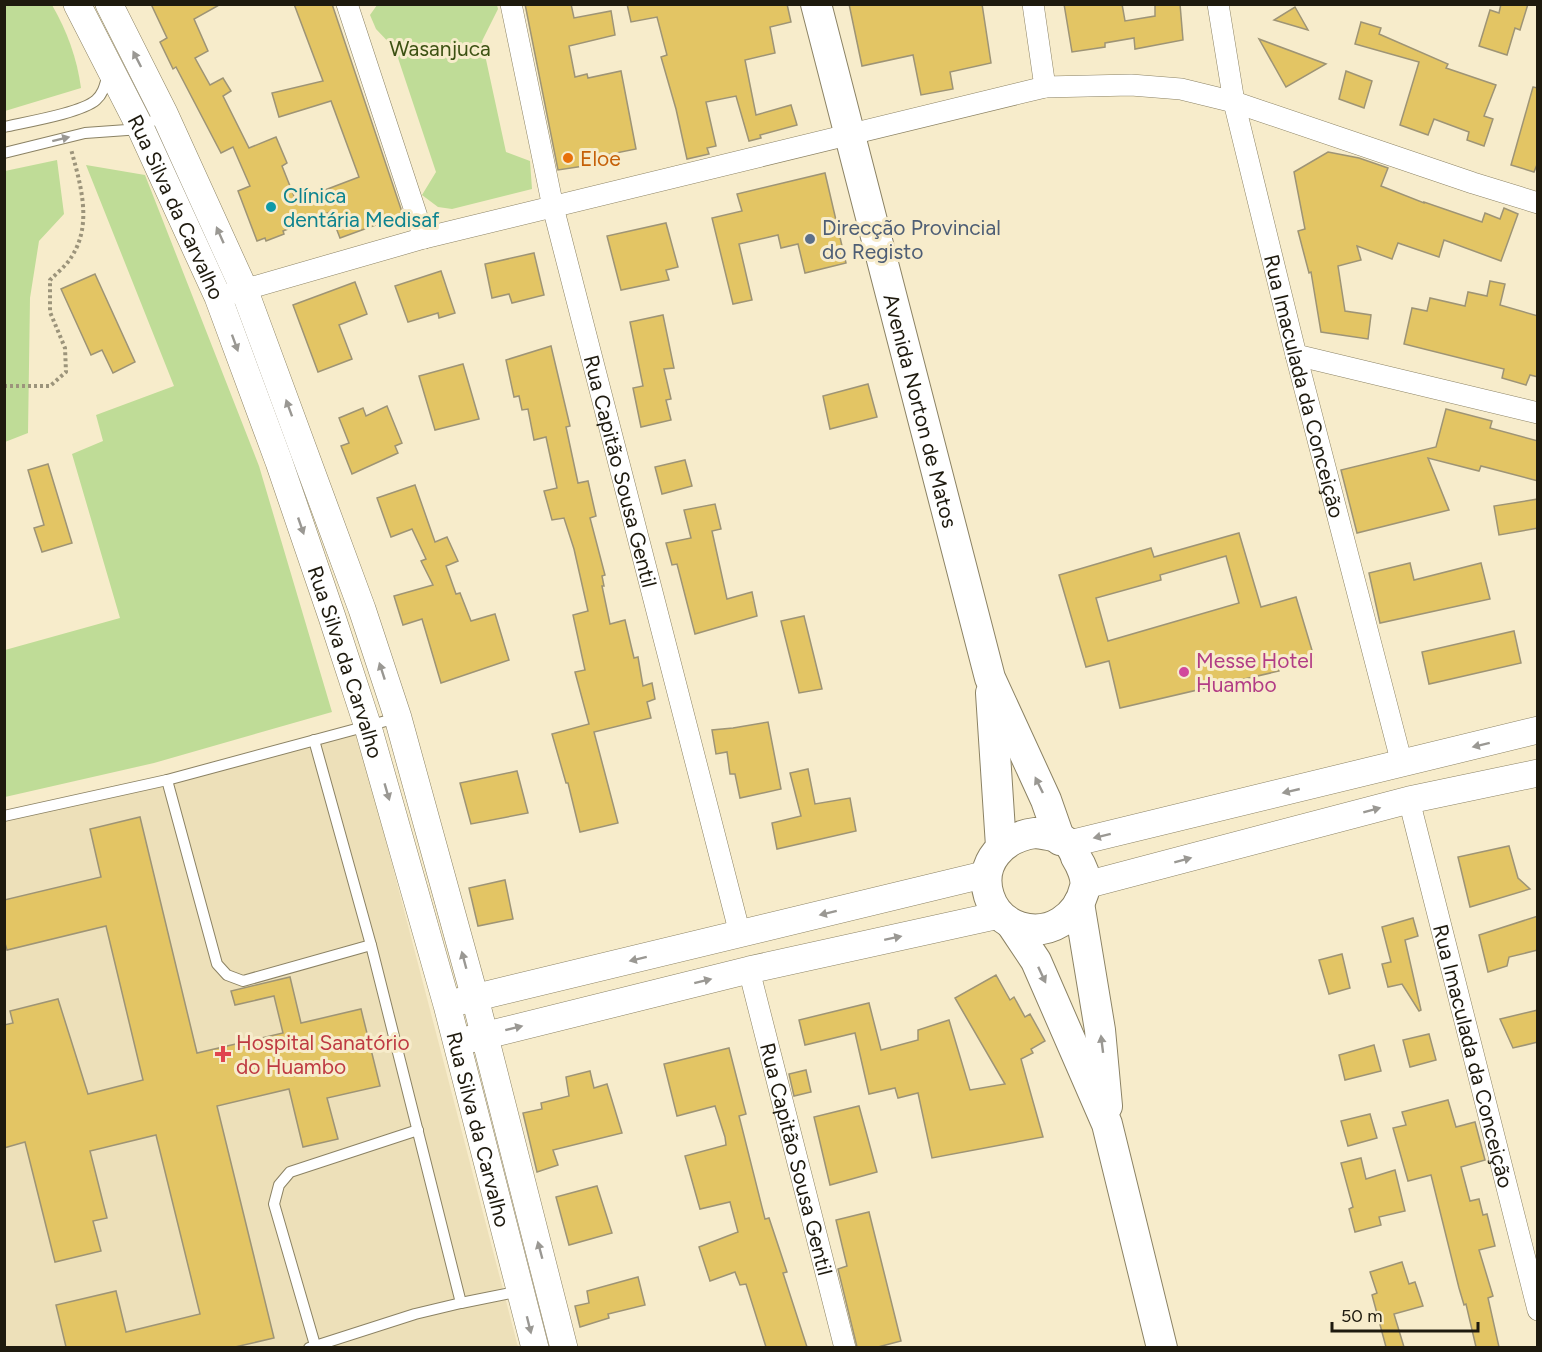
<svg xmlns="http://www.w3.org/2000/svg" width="1542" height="1352" viewBox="0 0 1542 1352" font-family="Figtree,sans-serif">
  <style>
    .built { fill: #ede0b9 }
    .green { fill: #bfdc97 }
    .building { fill: #e3c564; stroke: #9e9475; stroke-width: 1.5; fill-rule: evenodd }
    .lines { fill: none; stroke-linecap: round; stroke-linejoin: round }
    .service-casing { stroke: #8b8264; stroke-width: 12 }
    .minor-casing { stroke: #8b8264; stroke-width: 22 }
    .tertiary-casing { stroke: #8b8264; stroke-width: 28 }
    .secondary-casing { stroke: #8b8264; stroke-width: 32 }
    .path { stroke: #9c947b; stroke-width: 4; stroke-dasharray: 3 3; stroke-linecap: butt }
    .service { stroke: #fff; stroke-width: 10 }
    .minor { stroke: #fff; stroke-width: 21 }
    .tertiary { stroke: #fff; stroke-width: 27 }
    .secondary { stroke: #fff; stroke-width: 30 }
    .oneway { fill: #9a9893 }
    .food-dot { fill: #e8710a; stroke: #f7eccb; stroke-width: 2 }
    .culture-dot { fill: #0f9aa8; stroke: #f7eccb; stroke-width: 2 }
    .service-dot { fill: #5c6f8a; stroke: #f7eccb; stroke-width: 2 }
    .hotel-dot { fill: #d1479c; stroke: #f7eccb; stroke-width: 2 }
    .health-dot { fill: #e0444e; stroke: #f7eccb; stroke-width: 2 }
    .labels { text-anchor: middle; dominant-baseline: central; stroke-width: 6; stroke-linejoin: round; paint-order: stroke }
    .park-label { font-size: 21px; fill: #3c5112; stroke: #f7eccb }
    .food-label { font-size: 21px; fill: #c56008; stroke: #f7eccb; text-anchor: start }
    .culture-label { font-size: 21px; fill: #0d838f; stroke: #f7eccb; text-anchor: start }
    .street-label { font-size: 21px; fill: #1e1a0e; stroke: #f7eccb }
    .service-label { font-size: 21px; fill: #4e5e75; stroke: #f7eccb; text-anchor: start }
    .hotel-label { font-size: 21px; fill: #b23c85; stroke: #f7eccb; text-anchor: start }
    .health-label { font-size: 21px; fill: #be3a42; stroke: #f7eccb; text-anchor: start }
  </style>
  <rect width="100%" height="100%" fill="#f7eccb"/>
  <polygon class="built" points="357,730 518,1347 5,1347 4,816"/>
  <g class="green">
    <path d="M5 4 52 5C67 31 77 58 81 88L5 111Z"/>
    <polygon points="377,5 497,5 498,9 482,41 506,152 530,161 532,189 452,209 438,207 422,195 436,172 395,49 376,29 370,15"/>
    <polygon points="57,160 64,214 39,241 30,298 28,433 5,442 5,171"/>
    <polygon points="86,165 145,175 259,466 332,712 154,763 5,797 5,650 120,618 72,454 103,441 96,415 174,386"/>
  </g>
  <g class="building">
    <polygon points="151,4 221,4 194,19 208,51 195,58 210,85 223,78 231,91 223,96 249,148 276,137 287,163 282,166 296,201 359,177 331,101 279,117 272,93 323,81 294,4 332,4 403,215 340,238 330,212 283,231 284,234 266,241 265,238 257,241 238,191 250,186 233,147 221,153 176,67 173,69 160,42 167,38"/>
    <polygon points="525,4 571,4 574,18 611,11 615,35 569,46 575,77 587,74 588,78 621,71 636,149 596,157 597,164 558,170"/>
    <polygon points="627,4 787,4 791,22 770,27 775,53 745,60 756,115 791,105 797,125 760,135 761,138 749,141 736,96 706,102 716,146 707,148 709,154 687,159 676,109 661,57 667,55 657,17 631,22"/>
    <polygon points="849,4 982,4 991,63 950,72 953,89 921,95 913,55 862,66"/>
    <polygon points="1064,4 1122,4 1125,21 1155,16 1155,4 1180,4 1183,40 1135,49 1134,38 1105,43 1105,47 1072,52"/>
    <polygon points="1501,4 1528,4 1520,30 1515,28 1507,55 1479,46 1490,10 1499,13"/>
    <polygon points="1295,7 1308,30 1274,20"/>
    <polygon points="1361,22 1381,28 1379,34 1448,64 1446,68 1496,85 1484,116 1493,119 1484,146 1467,140 1469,132 1434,119 1428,135 1400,125 1419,62 1355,44"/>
    <polygon points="1259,39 1326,64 1286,87"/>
    <polygon points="1346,71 1372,81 1364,108 1339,99"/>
    <polygon points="1533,87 1538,88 1538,162 1534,172 1511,165"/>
    <polygon points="1328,152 1359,158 1388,168 1381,186 1424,203 1424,202 1482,222 1485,213 1500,219 1504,208 1518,214 1501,261 1444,240 1439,257 1398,243 1392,259 1357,246 1361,260 1338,266 1345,311 1371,315 1368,339 1321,332 1311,272 1309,273 1298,231 1305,229 1294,172"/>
    <polygon points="825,173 846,263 805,273 798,244 781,248 778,235 739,244 752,300 733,304 712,218 742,211 737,194"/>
    <polygon points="666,223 678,267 666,270 669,280 621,290 607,236"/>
    <polygon points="534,253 544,295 512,303 509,294 492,298 485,264"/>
    <polygon points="441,271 455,313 439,318 438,313 408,322 395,286"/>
    <polygon points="95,274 135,362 113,373 102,350 91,355 61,289"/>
    <polygon points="1490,281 1505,284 1500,305 1538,316 1538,377 1530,375 1526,385 1502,378 1504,369 1404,344 1412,308 1427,311 1430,298 1465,306 1468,292 1487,296"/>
    <polygon points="355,282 367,314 339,325 352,359 318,372 293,305"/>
    <polygon points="663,315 674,368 664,369 671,399 666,400 671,420 641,427 633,388 643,386 630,322"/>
    <polygon points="551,346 570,426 566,427 578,483 588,481 596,516 590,518 605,575 602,576 604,586 602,586 610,624 625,620 634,658 638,657 643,686 652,683 655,699 647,702 651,718 594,732 618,823 580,832 568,783 566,783 552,734 589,724 575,672 585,670 573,615 588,611 574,549 564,518 552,520 544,491 557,488 546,437 534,440 528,409 522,410 519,396 514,397 506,360"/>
    <polygon points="463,364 479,419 435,430 419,376"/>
    <polygon points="868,384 877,417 830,429 823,396"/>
    <polygon points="387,406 402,443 395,446 398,453 352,474 341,446 349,443 339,418 363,408 366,416"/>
    <polygon points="1446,409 1492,421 1490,428 1538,441 1538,481 1481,466 1479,471 1428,458 1449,510 1357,533 1341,470 1436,447"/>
    <polygon points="685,460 692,486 662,494 655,467"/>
    <polygon points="48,464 72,543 42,552 34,528 44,525 28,470"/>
    <polygon points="415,485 435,542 447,537 458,561 446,566 456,594 460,593 471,621 495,614 509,660 441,683 422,619 403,625 394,596 433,585 421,561 426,559 412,529 391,537 377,498"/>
    <polygon points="1538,499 1538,528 1499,535 1494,506"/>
    <polygon points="715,504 721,529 712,531 727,599 752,592 757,616 695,634 677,564 672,565 666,543 691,538 684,510"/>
    <path d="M1239 533 1261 607 1296 597 1314 657 1278 667 1279 671 1120 708 1109 661 1086 667 1059 575 1151 548 1154 557ZM1226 556 1239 603 1108 641 1096 598 1161 580 1160 575Z"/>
    <polygon points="1410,563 1414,580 1481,563 1490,599 1380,623 1369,573"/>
    <polygon points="804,616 822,689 799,693 781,621"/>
    <polygon points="1514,631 1521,663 1429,684 1422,652"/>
    <polygon points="768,722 781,789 740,798 735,774 730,774 727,752 716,754 712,730 733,728"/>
    <polygon points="808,769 815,804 850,798 856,831 777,849 772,823 801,816 790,773"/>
    <polygon points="517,771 528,813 471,824 460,783"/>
    <polygon points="140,817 197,1053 283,1033 274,996 235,1005 231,991 290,977 301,1023 361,1009 380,1086 327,1098 338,1139 303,1147 289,1089 217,1106 274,1338 235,1347 66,1347 56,1305 116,1291 126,1332 200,1314 156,1135 90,1151 107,1218 93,1221 101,1251 55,1262 25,1142 4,1148 4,1025 13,1023 10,1011 58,999 88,1094 143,1080 106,926 7,950 4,940 4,900 101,877 90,829"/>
    <polygon points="1509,846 1518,878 1530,889 1470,907 1458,857"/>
    <polygon points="505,880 513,919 478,926 469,888"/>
    <polygon points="1538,916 1538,950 1509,957 1507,966 1488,972 1479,935"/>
    <polygon points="1413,918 1418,936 1405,940 1421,1010 1419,1011 1402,984 1388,987 1382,964 1391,962 1382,927"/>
    <polygon points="1342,954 1350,988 1329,994 1319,960"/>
    <polygon points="996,975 1010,1000 1014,997 1025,1017 1030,1014 1045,1041 1031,1049 1033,1053 1021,1059 1043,1137 932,1158 918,1093 898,1098 895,1088 869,1094 855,1033 805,1045 799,1020 869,1003 881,1050 918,1040 918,1030 949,1020 970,1090 1005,1084 955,998"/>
    <polygon points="1538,1010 1538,1042 1513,1048 1500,1019"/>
    <polygon points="1429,1034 1436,1060 1410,1067 1403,1040"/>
    <polygon points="1374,1045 1381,1071 1345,1080 1339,1055"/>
    <polygon points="729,1048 746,1114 739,1116 765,1219 769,1218 787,1272 783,1273 807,1347 766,1347 746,1284 740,1285 735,1272 710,1281 699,1247 738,1232 730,1202 700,1209 685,1156 726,1145 725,1137 715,1106 677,1116 664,1064"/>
    <polygon points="806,1070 811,1092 794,1096 789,1074"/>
    <polygon points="590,1071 594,1088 607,1084 622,1133 553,1150 558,1165 537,1172 523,1113 542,1109 541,1103 569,1096 566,1077"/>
    <polygon points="1448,1100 1456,1127 1475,1122 1485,1160 1461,1167 1470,1201 1479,1199 1483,1215 1487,1214 1495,1246 1479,1250 1493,1296 1488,1298 1499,1347 1476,1347 1466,1304 1464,1305 1459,1288 1431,1175 1408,1181 1393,1128 1406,1125 1402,1112"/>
    <polygon points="859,1106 877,1172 830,1185 814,1117"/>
    <polygon points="1370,1114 1377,1138 1348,1146 1341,1121"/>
    <polygon points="1361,1158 1366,1179 1395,1170 1405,1211 1379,1217 1381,1225 1355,1232 1349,1209 1353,1207 1341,1163"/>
    <polygon points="597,1186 612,1233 569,1245 556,1197"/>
    <polygon points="869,1212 901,1341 878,1347 857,1347 838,1269 847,1266 836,1220"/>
    <polygon points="1402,1262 1409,1284 1415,1282 1423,1306 1394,1314 1404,1347 1386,1347 1372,1295 1377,1293 1370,1272"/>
    <polygon points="638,1277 645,1305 608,1314 609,1318 580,1327 575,1306 589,1303 587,1291"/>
  </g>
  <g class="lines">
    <defs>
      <g id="service">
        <path d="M4 127C26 122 81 113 96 100 104 93 105 84 108 74"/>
        <polyline points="4,153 85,133 141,129 164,113"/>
        <polyline points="167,780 217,964 227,975 243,981 371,945"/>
        <polyline points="4,816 167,780 397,718"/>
        <polyline points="461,1303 520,1291"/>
        <polyline points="315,1345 274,1204 279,1185 290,1172 418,1130"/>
        <polyline points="309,1348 415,1314 461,1303 371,945 314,740"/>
      </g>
      <g id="minor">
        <polyline points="347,4 424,238"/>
        <path id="s1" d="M511 4 553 207 740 934"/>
        <polyline points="1033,4 1045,87"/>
        <path id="s2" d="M1218 4 1234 102 1296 355 1402 764"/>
        <polyline points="229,294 424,238 1045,87 1131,85 1181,89 1234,102 1473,183 1538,203"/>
        <polyline points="1296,355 1538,413"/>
        <path id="s3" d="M1409 800 1538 1310"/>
        <path id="s4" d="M749 970 845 1348"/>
      </g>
      <g id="tertiary">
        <path id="s5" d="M77 4 141 129 218 297 279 462 332 617 368 727 447 1005 535 1348"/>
        <polyline points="109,4 164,113 244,289 362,609 398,718 475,998 564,1348"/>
        <polyline points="1069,844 1538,730"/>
        <polyline points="1086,885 1409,800 1538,773"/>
        <polyline points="457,1002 987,874"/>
        <polyline points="467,1040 749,970 999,915"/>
      </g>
      <g id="secondary">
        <path id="s6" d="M816 4 990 678 1046 800 1060 840"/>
        <polyline points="991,693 1001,846"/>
        <path d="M1035 833C1046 834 1062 837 1070 845 1072 848 1075 853 1076 857 1081 865 1087 878 1085 887 1078 918 1049 936 1020 927 1005 922 994 912 989 896 978 862 1004 837 1035 833Z"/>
        <polyline points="1079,903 1100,1030 1107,1106"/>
        <polyline points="1012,925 1036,961 1107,1124 1162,1348"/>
      </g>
    </defs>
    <use href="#service" class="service-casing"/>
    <use href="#minor" class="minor-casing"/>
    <use href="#tertiary" class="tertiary-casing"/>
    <use href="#secondary" class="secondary-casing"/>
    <path class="path" d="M4 386H50L66 372 65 348 50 312V280C57 273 67 265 72 256 93 223 80 183 71 149"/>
    <use href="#service" class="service"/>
    <use href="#minor" class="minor"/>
    <use href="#tertiary" class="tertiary"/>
    <use href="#secondary" class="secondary"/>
  </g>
  <defs><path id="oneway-solid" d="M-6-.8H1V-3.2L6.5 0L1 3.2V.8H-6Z" transform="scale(1.5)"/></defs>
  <g class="oneway">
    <use href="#oneway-solid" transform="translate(137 59) rotate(-117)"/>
    <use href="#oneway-solid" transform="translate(61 139) rotate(-14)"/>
    <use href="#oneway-solid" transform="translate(220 235) rotate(-114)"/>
    <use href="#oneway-solid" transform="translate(235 343) rotate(70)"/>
    <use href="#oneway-solid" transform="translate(289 408) rotate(-110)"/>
    <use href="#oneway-solid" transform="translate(301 526) rotate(71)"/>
    <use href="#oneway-solid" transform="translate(382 671) rotate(-108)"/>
    <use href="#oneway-solid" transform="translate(1481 745) rotate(166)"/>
    <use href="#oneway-solid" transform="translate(1039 785) rotate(-116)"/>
    <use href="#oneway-solid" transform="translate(1291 791) rotate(167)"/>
    <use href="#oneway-solid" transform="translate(387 792) rotate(74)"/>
    <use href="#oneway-solid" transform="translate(1372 810) rotate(-15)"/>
    <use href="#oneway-solid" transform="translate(1102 836) rotate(166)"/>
    <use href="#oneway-solid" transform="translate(1183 860) rotate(-15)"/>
    <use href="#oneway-solid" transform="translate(828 913) rotate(166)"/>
    <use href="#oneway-solid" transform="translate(893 938) rotate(-12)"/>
    <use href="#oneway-solid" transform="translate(638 959) rotate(166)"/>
    <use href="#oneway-solid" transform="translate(464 960) rotate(-105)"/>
    <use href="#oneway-solid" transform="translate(1042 975) rotate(65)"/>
    <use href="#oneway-solid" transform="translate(703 981) rotate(-14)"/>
    <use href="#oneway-solid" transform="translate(514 1028) rotate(-14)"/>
    <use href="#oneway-solid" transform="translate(1102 1044) rotate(-97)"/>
    <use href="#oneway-solid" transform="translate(540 1250) rotate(-105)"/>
    <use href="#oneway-solid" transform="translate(529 1325) rotate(76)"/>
  </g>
  <circle class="food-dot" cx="568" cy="158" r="6"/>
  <circle class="culture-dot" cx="271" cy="207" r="6"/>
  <circle class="service-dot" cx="810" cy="239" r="6"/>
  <circle class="hotel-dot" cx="1184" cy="672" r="6"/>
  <path class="health-dot" d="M220 1045h6v6h6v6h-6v6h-6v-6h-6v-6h6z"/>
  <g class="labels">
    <g class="park-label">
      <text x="440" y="48">Wasanjuca</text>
    </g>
    <g class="food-label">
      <text x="580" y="158">Eloe</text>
    </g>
    <g class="culture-label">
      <text x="283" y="195">Clínica<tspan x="283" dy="24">dentária Medisaf</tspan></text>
    </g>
    <g class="street-label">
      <text stroke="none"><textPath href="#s5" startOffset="226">Rua Silva da Carvalho</textPath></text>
      <text stroke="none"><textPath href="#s2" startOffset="392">Rua Imaculada da Conceição</textPath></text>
      <text stroke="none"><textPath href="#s6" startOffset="420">Avenida Norton de Matos</textPath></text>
      <text stroke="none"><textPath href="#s1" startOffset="480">Rua Capitão Sousa Gentil</textPath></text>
      <text stroke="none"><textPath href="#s5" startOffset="712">Rua Silva da Carvalho</textPath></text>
      <text stroke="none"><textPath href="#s3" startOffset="264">Rua Imaculada da Conceição</textPath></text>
      <text stroke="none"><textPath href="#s5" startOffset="1198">Rua Silva da Carvalho</textPath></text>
      <text stroke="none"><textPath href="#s4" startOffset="195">Rua Capitão Sousa Gentil</textPath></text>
    </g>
    <g class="service-label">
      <text x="822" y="227">Direcção Provincial<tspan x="822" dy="24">do Registo</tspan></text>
    </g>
    <g class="hotel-label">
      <text x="1196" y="660">Messe Hotel<tspan x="1196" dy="24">Huambo</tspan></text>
    </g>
    <g class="health-label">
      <text x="236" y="1042">Hospital Sanatório<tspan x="236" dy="24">do Huambo</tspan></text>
    </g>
  </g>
  <rect width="1542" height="1352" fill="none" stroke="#1e1a0e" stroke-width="12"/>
  <path d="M1332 1322v9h146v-9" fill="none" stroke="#1e1a0e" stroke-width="3"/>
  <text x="1341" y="1322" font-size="18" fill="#1e1a0e" stroke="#f7eccb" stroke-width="4.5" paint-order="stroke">50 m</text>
</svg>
